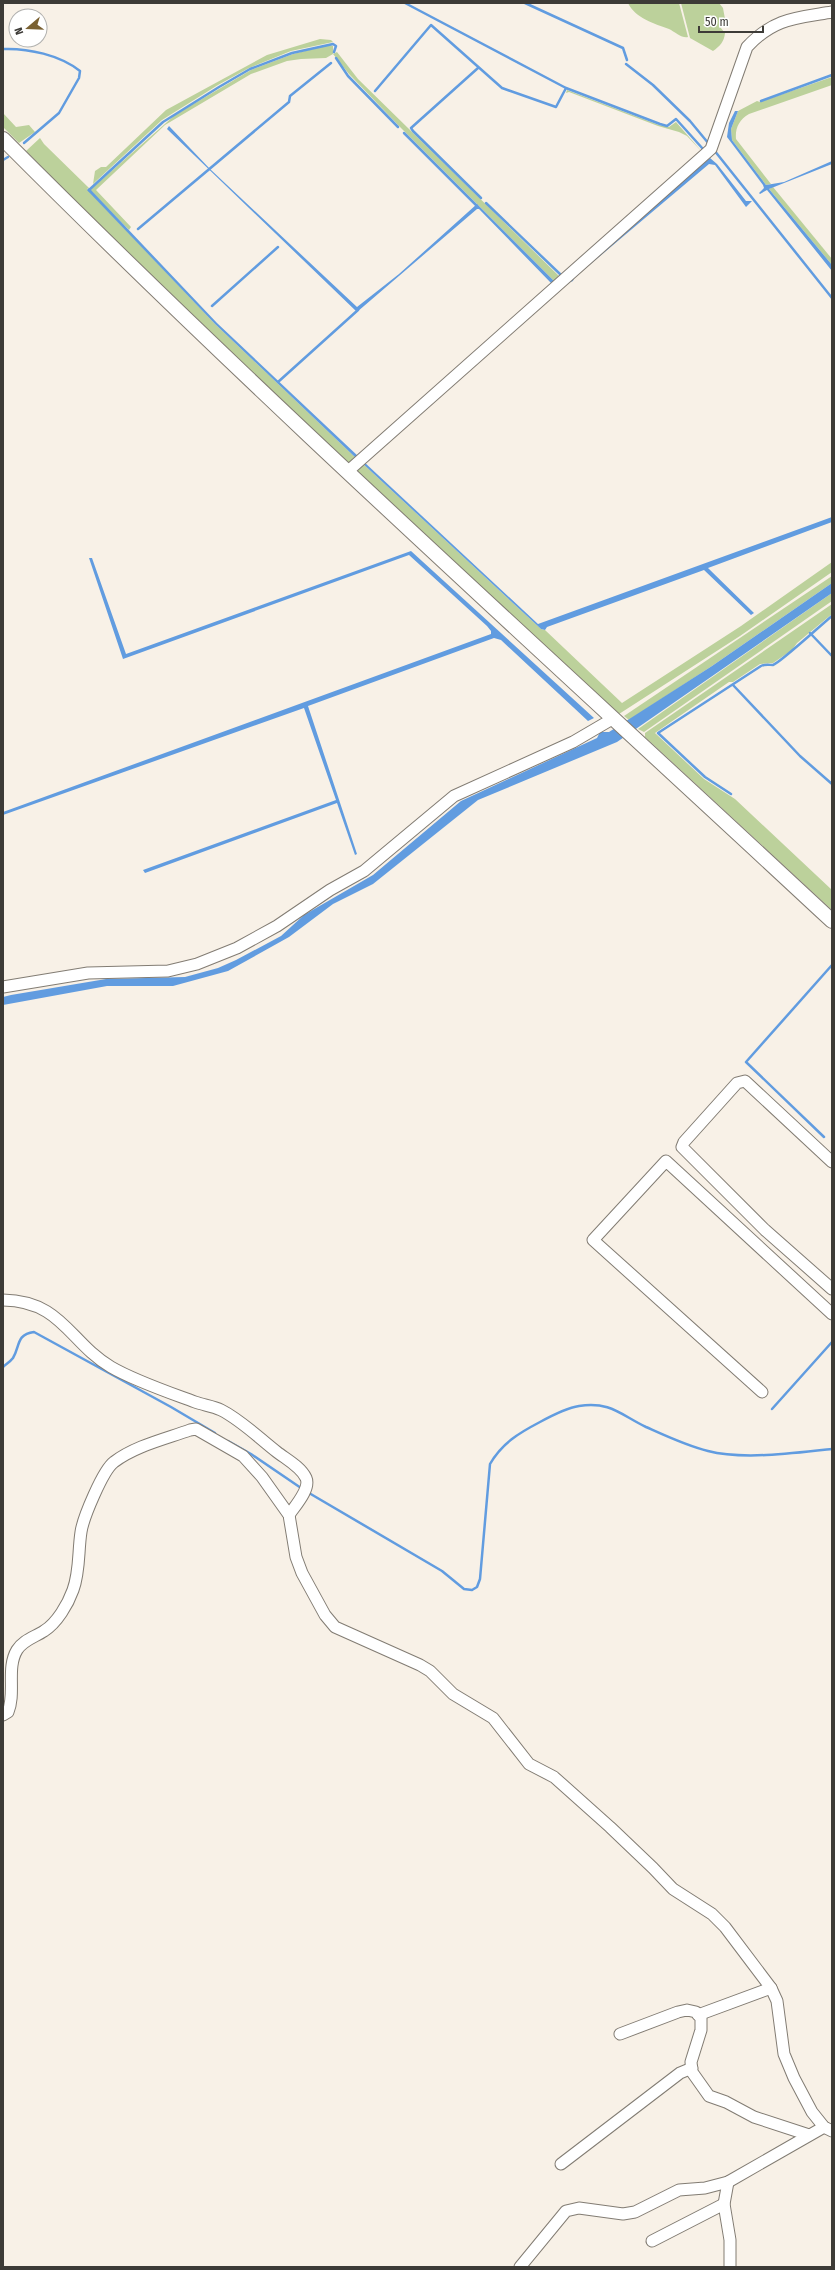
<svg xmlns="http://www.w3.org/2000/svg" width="835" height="2270" viewBox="0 0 835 2270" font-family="'Fira Sans Condensed',sans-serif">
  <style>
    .green { fill: #bcd19b }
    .water { fill: #619ce0 }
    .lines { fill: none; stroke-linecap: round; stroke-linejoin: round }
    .stream { stroke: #619ce0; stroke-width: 2.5 }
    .minor-casing { stroke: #827c73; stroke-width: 13 }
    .major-casing { stroke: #827c73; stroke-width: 16 }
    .minor { stroke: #fff; stroke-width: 11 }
    .major { stroke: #fff; stroke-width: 14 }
  </style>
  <rect width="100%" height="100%" fill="#f8f1e7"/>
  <g class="green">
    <path d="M628 3H679L688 37C683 39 675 32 669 29 655 24 635 18 628 3Z"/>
    <path d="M681 3H719L723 8 725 19 720 27 725 33C724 42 720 46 713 51L690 38Z"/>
    <polygon points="320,39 331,40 333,42 291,51 249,68 218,85 162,120 93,184 95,171 101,167 106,167 166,110 267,55"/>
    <polygon points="329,45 333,46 333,54 337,52 358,79 559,276 554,281 400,127 349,74 333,54 326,58 301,59 287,61 251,74 165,125 96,190 131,227 129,230 90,190 175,115 251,70 293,54"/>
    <path d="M832 77V85L749 114C739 120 735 128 736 139L771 184 766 185 732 140 731 129 738 111 757 101 760 102Z"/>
    <polygon points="567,90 659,125 669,127 676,122 703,153 687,136 679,132 658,126 569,92 566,93"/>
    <polygon points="3,113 16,127 29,125 35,132 19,143 3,127"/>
    <polygon points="40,138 44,144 89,188 87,189 215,324 357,459 349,465 119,246 26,151"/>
    <polygon points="773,187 832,259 832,265 769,189"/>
    <polygon points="361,462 541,629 545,630 622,703 741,626 832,562 832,572 740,636 619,714 356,472"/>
    <polygon points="832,576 832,583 712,666 629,720 624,716"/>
    <polygon points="832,593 832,601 644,732 638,729"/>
    <polygon points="832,604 832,614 797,643 792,650 773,663 760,664 733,682 729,682 655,733 704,779 735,799 832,890 832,910 645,737 645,733"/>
  </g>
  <g class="water">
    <polygon points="735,111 738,111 731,129 732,140 766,185 784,182 832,161 832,164 769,189 832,265 832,271 767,190 760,194 759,193 764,188 763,185 727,137 729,123"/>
    <polygon points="169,126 210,169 357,307 399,274 477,204 554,281 554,283 551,283 479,209 477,209 357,312 167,129"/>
    <polygon points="710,158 717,164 746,201 752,201 746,207 715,165 709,164 574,278 573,281 568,283 571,277"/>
    <polygon points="89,188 217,323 359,457 357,459 215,324 87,190"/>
    <polygon points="363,461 538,624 832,517 832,522 708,568 754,613 751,615 704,570 547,627 545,630 541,629 361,462"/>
    <polygon points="411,551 594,718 588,721 501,640 494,638 308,706 357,854 355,855 337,803 145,873 143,870 336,800 304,708 3,815 3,812 491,634 491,631 487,626 409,555 123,659 89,558 92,558 126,654"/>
    <polygon points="832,583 832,593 617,742 478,800 373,884 333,904 289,937 228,971 173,986 107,986 3,1005 3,997 11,995 106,979 185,977 218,968 236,960 281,936 304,915 373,875 461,801 597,738 600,732 609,732 712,666"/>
  </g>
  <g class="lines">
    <g class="stream">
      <polyline points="405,3 566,88 660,124 667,126 676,119 703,149"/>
      <polyline points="525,3 623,48 627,60"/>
      <path d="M3 49C28 48 60 55 80 71L79 78 59 113 24 143"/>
      <polyline points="336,58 348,76 398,127"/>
      <polyline points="626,64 653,85 690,121 709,144"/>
      <polyline points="478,68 411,128 413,131 481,198"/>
      <polyline points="375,91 431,25 502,88 556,107 566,88"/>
      <polyline points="761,101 832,75"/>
      <polyline points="404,133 477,206"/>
      <polyline points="714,150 832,298"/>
      <polyline points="3,160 8,157"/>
      <polyline points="90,191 89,190 163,122 219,87 250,69 292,53 333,44 336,46 334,52"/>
      <polyline points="486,203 561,275"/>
      <polyline points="138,229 289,102 290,96 331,63"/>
      <polyline points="212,306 278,247"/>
      <polyline points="278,382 358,310"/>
      <polyline points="810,633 832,656"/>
      <polyline points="733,685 800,756 832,784"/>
      <path d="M731 794 705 777 658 733 761 666C765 664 769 665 773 665 780 663 822 624 832 616"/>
      <polyline points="824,1137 746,1062 832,965"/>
      <path d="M3 1367C6 1364 10 1362 13 1358 20 1347 16 1334 34 1332L171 1407 215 1433"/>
      <polyline points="772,1409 832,1342"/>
      <polyline points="228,1441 251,1454 301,1488"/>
      <path d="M309 1493 442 1571 464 1589 472 1590 477 1587 480 1579 490 1464C502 1443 519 1433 540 1422 551 1416 566 1408 579 1406 610 1401 621 1415 646 1427 666 1436 687 1446 708 1451 742 1460 797 1453 832 1449"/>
    </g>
    <defs>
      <g id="minor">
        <path d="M347 472 711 149 747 47C774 18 796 18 832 12"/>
        <polyline points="3,987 88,973 168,971 197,964 237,948 277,926 330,890 364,871 454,796 573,742 614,718"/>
        <polyline points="832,1162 745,1081 737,1083 684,1142 682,1147 765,1230 832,1289"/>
        <path d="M3 1300C62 1301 69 1342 111 1367 135 1381 168 1392 195 1402 203 1405 213 1406 221 1410 241 1420 259 1438 277 1452 286 1459 301 1467 306 1478 311 1489 294 1507 289 1515"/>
        <polyline points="762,1392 593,1240 666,1161 832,1314"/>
        <path d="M3 1715 8 1712C16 1693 6 1668 17 1650 23 1640 35 1637 44 1631 57 1623 68 1604 73 1590 80 1571 78 1551 81 1532 83 1518 103 1470 114 1462 135 1446 165 1439 190 1430L196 1429 203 1433 243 1456 262 1477 289 1515 296 1557 302 1573 325 1615 335 1627 420 1665 430 1671 453 1694 493 1718 529 1764 554 1777 610 1827 653 1868 673 1889 712 1914 725 1927 771 1988 777 2001 784 2054 794 2078 812 2112 824 2127 832 2131"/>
        <polyline points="698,2015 771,1988"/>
        <polyline points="620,2034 678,2012 687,2010 696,2012 701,2018 701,2030 691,2062 692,2072 709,2096 726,2102 754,2117 809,2135"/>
        <polyline points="561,2164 680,2073 692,2068"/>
        <polyline points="728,2182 724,2204 730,2240 730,2267"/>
        <polyline points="652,2241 724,2204"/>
        <polyline points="520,2267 566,2211 579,2208 623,2214 635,2212 679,2190 705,2188 728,2182 824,2127"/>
      </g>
      <path id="major" d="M3 139C271 408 554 662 832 921"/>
    </defs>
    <use href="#minor" class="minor-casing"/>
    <use href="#major" class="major-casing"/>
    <use href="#minor" class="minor"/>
    <use href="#major" class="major"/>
  </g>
  <rect width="835" height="2270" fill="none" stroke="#3d3b37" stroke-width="8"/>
  <g transform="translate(28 28) rotate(251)"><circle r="19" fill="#ffffff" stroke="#b1b1af"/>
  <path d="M0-3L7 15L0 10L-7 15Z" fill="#7a6132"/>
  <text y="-6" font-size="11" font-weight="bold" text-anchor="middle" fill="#3d3b37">N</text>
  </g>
  <path d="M699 26v6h64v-6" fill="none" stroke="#3d3b37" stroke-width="2"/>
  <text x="705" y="26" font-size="12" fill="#3d3b37" stroke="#ffffff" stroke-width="3" paint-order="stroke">50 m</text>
</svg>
